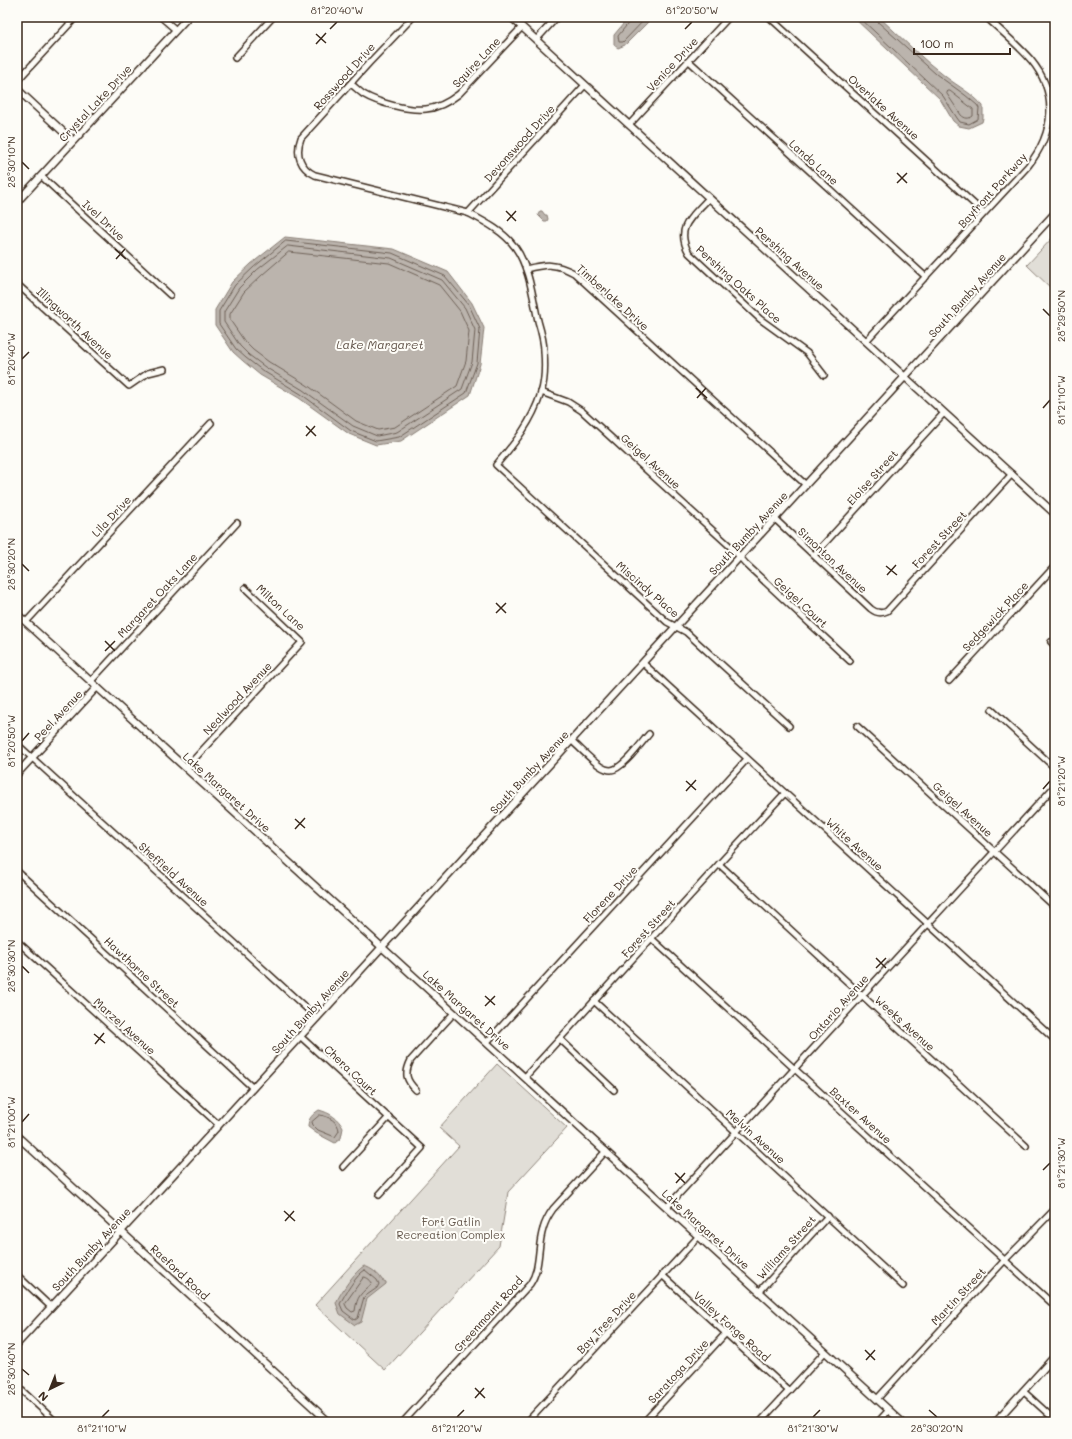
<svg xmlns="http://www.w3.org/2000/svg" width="1072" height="1439" viewBox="0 0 1072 1439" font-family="Mali,sans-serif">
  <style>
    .green { fill: #e1ded7; stroke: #8e847a }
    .water { fill: #bbb4ad; stroke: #887d74 }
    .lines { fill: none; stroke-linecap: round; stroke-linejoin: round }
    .shore { stroke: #6e6157; stroke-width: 1 }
    .minor-casing { stroke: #3b2a1e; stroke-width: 8 }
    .tertiary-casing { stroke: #3b2a1e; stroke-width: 9 }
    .minor { stroke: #fdfcf7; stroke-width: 5 }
    .tertiary { stroke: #fdfcf7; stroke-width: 6 }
    .ticks { fill: none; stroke: #3b2a1e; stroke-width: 1.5 }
    .labels { text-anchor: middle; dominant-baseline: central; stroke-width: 4; stroke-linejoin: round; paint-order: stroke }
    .street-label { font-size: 11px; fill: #3b2a1e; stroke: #fdfcf7 }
    .park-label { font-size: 11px; fill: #64574c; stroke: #fdfcf7 }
    .water-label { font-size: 12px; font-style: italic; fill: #615349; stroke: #fdfcf7 }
    .neatline { fill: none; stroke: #3b2a1e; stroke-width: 1.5 }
    .ticks-label { font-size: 10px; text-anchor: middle; fill: #3b2a1e }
  </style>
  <rect width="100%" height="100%" fill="#fdfcf7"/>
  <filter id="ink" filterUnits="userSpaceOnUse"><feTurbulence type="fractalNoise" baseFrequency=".025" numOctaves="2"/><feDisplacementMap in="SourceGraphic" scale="8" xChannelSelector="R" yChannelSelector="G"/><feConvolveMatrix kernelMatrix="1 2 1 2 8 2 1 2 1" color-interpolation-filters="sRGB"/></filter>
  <g filter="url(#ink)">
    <g class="green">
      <polygon points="1055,235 1055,292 1027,265"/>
      <polygon points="497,1064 567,1128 508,1192 499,1246 385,1370 315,1305 459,1146 439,1128"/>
    </g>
    <g class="water">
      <polygon points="629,17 653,17 625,45 618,48 614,45 614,35"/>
      <path d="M853 17H879C901 37 922 59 946 77 959 87 973 94 983 106V118L982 122 969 128 959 126 953 121 940 99Z"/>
      <polygon points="540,211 542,211 545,215 547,215 548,219 547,221 544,221 538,215"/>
      <polygon points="285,237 394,249 448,272 472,303 484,328 480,364 470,395 401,441 376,445 349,434 299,398 260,375 243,361 233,352 215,325 215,310 232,282 251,264"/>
      <path d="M319 1110C330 1113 338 1118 343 1128L341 1138 335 1143 316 1133 308 1127C308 1118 313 1114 319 1110Z"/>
      <path d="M364 1266C371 1268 379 1274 382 1280L386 1282V1284L367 1299 361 1322 355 1325 340 1314 336 1303C340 1293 355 1271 364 1266Z"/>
    </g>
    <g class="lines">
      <g class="shore">
        <polyline points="631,17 630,21 618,36 619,42 623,42 647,17"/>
        <polyline points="859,17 943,96 957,118 960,122 969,124 978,119 979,108 977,105 965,95 936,74 878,22 877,17"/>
        <path d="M948 91H950L973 109V116C969 119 965 119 961 115L947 94Z"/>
        <polygon points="286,241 392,253 445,276 469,305 480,329 477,363 466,393 399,437 376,441 351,431 301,394 263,371 246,358 236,349 219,324 219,311 235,285 254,267"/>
        <polygon points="288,246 391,258 442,280 465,308 475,330 472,362 462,389 397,432 377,436 353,426 303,390 265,367 249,355 240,346 224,322 224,312 239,288 257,270"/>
        <polygon points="289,252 389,263 439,285 460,311 469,331 466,361 457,386 395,427 378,430 356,421 307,385 269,362 253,350 245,342 230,320 230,314 244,292 262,275"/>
        <path d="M320 1115C328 1116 339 1122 339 1131L335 1137 318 1130 313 1125 312 1122Z"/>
        <path d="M365 1270 377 1280 379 1284 377 1288 364 1297 358 1318 355 1320 343 1311 340 1304C344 1295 357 1274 365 1270Z"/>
        <path d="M364 1277C367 1277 372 1281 372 1284 361 1293 357 1296 355 1311L352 1312 347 1308 345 1304Z"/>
      </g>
      <defs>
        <g id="minor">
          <polyline points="161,17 176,30"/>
          <path d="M413 17 369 63 301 138C295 154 300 168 315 175L468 213C485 222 503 231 515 247 529 266 533 298 538 321 541 331 544 341 544 351 545 364 545 381 541 393 532 422 515 443 496 465L667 622 686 632 789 726"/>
          <polyline points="769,17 984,213"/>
          <polyline points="536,40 557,17"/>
          <polyline points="235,58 273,17"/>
          <polyline points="689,61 926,277"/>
          <polyline points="17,81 76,17"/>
          <path d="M351 84C355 87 359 91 363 94 378 103 409 111 426 109 438 108 450 101 459 94L522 27"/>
          <polyline points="1047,88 1055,91"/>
          <polyline points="629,125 729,17"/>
          <polyline points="41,176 170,295"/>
          <path d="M709 198C693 216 674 227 689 253L760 319 807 353 824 375"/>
          <polyline points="468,213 585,85"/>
          <path d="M526 269C546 264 555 263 574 273L806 485"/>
          <polyline points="17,284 129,386 148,373 164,369"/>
          <path d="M866 341 1028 166C1054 133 1059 94 1031 60 1017 44 1001 31 986 17"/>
          <polyline points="541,392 568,402 582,411 733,549 746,564 850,661"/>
          <path d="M775 519 871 609C876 613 881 614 887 611L1012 474"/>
          <polyline points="814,555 944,413"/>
          <polyline points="26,622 211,423"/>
          <polyline points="1051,642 1055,646"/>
          <polyline points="643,663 1055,1040"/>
          <polyline points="91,681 237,523"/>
          <polyline points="949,681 1055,566"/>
          <polyline points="992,710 1055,768"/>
          <polyline points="857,726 1055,907"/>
          <path d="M572 741C581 749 590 759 600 766 603 768 607 770 611 770 623 769 641 743 649 734"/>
          <polyline points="17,744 317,1018"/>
          <polyline points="186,768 302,642 245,588"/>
          <polyline points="719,864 1026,1146"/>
          <polyline points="17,871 253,1088"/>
          <polyline points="652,939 1055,1306"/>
          <polyline points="17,941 219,1125"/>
          <polyline points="594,1001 903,1286"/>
          <polyline points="301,1037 422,1148 379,1195"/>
          <polyline points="560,1039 614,1090"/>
          <polyline points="487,1042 747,759"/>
          <polyline points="525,1077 719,864 785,793"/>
          <path d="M416 1090C406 1080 404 1074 411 1060L454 1013"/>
          <polyline points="343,1167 389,1117"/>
          <polyline points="667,1207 1055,786"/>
          <polyline points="17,1275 51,1307"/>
          <polyline points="662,1275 789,1391"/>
          <polyline points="760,1291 828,1216"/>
          <polyline points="17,1386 56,1422"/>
          <polyline points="1023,1391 1055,1420"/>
          <polyline points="877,1399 1005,1260 1055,1209"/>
          <path d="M403 1422 530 1284C541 1268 537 1248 543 1229 545 1222 548 1216 553 1209L606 1151"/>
          <polyline points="527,1422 699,1236"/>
          <polyline points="644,1422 726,1333"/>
          <polyline points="760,1422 825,1352"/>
          <polyline points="878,1422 889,1410"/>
        </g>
        <g id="tertiary">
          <polyline points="511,17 1055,514"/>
          <polyline points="17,89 73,141"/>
          <polyline points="17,202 188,17"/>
          <polyline points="17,614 902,1422"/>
          <polyline points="17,774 97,687"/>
          <polyline points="17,1136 329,1422"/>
          <polyline points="17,1344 183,1164 1055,213"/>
          <polyline points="995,1422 1055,1356"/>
        </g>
      </defs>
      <use href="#minor" class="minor-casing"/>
      <use href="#tertiary" class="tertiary-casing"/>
      <use href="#minor" class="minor"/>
      <use href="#tertiary" class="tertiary"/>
    </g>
  </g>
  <path class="ticks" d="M330 29 337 22M685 29 692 22M316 34 326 43M316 44 326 33M22 162 29 169M897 173 907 183M897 183 907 173M506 211 516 221M507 221 516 211M115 249 126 259M116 259 125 249M1043 309 1050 316M22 359 29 352M696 388 707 398M697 398 706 388M1043 408 1050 400M306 426 316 436M306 436 315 426M22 564 29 571M886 566 897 575M887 575 896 565M496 603 506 613M496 613 506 603M105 641 115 651M105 651 115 641M22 741 29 733M686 781 696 790M1043 789 1050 781M686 791 696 780M295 819 305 828M295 829 305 818M876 958 886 968M22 966 29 973M876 968 886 958M485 996 495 1005M485 1006 495 996M94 1034 105 1043M95 1044 104 1033M22 1122 29 1114M1043 1170 1050 1163M675 1173 685 1183M676 1183 685 1173M284 1211 295 1221M285 1221 294 1211M865 1350 875 1360M866 1360 875 1350M22 1369 29 1375M475 1388 485 1398M475 1398 484 1388M929 1410 937 1417M102 1417 109 1410M457 1417 464 1410M813 1417 820 1410"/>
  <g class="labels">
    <g class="street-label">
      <text transform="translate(476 62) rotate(-47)">Squire Lane</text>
      <text transform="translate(672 64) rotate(-47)">Venice Drive</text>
      <text transform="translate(344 76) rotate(-48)">Rosswood Drive</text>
      <text transform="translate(95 103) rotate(-47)">Crystal Lake Drive</text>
      <text transform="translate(884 107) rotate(42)">Overlake Avenue</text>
      <text transform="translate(519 143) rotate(-48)">Devonswood Drive</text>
      <text transform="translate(814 162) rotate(42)">Lando Lane</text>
      <text transform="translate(992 190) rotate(-48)">Bayfront Parkway</text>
      <text transform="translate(104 220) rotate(43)">Ivel Drive</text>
      <text transform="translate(790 258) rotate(42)">Pershing Avenue</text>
      <text transform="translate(739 284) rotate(42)">Pershing Oaks Place</text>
      <text transform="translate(967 295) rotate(-48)">South Bumby Avenue</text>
      <text transform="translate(613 297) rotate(42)">Timberlake Drive</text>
      <text transform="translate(75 323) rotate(43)">Illingworth Avenue</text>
      <text transform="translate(651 461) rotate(42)">Geigel Avenue</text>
      <text transform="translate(872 477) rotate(-48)">Eloise Street</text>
      <text transform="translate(111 516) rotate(-47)">Lila Drive</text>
      <text transform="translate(748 533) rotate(-47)">South Bumby Avenue</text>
      <text transform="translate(939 539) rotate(-47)">Forest Street</text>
      <text transform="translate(833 560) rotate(43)">Simonton Avenue</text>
      <text transform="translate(648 589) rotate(41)">Miscindy Place</text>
      <text transform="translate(157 595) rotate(-47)">Margaret Oaks Lane</text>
      <text transform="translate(801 602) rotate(43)">Geigel Court</text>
      <text transform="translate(281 607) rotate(43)">Milton Lane</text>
      <text transform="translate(995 616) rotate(-47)">Sedgewick Place</text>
      <text transform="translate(237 698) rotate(-47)">Nealwood Avenue</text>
      <text transform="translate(58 715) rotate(-47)">Peel Avenue</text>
      <text transform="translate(529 772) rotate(-47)">South Bumby Avenue</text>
      <text transform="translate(227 792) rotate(42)">Lake Margaret Drive</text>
      <text transform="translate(963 809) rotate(42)">Geigel Avenue</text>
      <text transform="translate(855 844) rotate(42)">White Avenue</text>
      <text transform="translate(174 874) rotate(42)">Sheffield Avenue</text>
      <text transform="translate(610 894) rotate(-47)">Florene Drive</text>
      <text transform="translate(648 928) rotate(-48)">Forest Street</text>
      <text transform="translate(142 972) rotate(43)">Hawthorne Street</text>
      <text transform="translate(838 1007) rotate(-48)">Ontario Avenue</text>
      <text transform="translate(467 1010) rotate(42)">Lake Margaret Drive</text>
      <text transform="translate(310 1011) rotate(-48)">South Bumby Avenue</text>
      <text transform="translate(905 1023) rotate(42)">Weeks Avenue</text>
      <text transform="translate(125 1026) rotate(42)">Marzel Avenue</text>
      <text transform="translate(351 1070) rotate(43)">Chera Court</text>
      <text transform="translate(861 1115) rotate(42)">Baxter Avenue</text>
      <text transform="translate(756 1136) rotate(42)">Melvin Avenue</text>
      <text transform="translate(706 1229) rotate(42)">Lake Margaret Drive</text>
      <text transform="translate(786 1247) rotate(-48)">Williams Street</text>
      <text transform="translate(91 1249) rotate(-47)">South Bumby Avenue</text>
      <text transform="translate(180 1272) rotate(43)">Raeford Road</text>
      <text transform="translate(958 1296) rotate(-47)">Martin Street</text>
      <text transform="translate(488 1314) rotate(-48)">Greenmount Road</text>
      <text transform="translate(606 1322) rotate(-47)">Bay Tree Drive</text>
      <text transform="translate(732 1326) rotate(42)">Valley Forge Road</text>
      <text transform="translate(678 1371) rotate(-47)">Saratoga Drive</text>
    </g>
    <g class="park-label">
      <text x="451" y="1221">Fort Gatlin<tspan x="451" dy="13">Recreation Complex</tspan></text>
    </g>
    <g class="water-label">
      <text x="380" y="344">Lake Margaret</text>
    </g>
  </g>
  <rect width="1072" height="1439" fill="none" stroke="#fdfcf7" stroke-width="44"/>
  <g transform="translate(50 1389) rotate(223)" stroke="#fdfcf7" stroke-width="3" paint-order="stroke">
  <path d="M0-3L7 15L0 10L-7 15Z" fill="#3b2a1e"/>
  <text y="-6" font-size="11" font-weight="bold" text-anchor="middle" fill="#3b2a1e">N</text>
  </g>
  <path d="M914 48v6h96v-6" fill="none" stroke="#3b2a1e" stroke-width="2"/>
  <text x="920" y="48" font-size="12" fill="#3b2a1e" stroke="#fdfcf7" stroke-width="3" paint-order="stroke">100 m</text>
  <rect x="22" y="22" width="1028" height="1395" class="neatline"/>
  <g class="ticks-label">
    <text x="337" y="14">81°20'40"W</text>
    <text x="692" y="14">81°20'50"W</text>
    <text transform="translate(11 162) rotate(-90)" y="4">28°30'10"N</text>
    <text transform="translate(1061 316) rotate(-90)" y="4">28°29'50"N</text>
    <text transform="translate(11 359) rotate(-90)" y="4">81°20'40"W</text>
    <text transform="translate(1061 400) rotate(-90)" y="4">81°21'10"W</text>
    <text transform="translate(11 564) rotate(-90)" y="4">28°30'20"N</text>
    <text transform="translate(11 741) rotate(-90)" y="4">81°20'50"W</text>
    <text transform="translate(1061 781) rotate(-90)" y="4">81°21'20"W</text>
    <text transform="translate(11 966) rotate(-90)" y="4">28°30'30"N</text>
    <text transform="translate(11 1122) rotate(-90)" y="4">81°21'00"W</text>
    <text transform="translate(1061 1163) rotate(-90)" y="4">81°21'30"W</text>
    <text transform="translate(11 1369) rotate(-90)" y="4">28°30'40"N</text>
    <text x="102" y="1432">81°21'10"W</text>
    <text x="457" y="1432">81°21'20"W</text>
    <text x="813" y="1432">81°21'30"W</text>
    <text x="937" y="1432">28°30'20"N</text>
  </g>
</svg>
